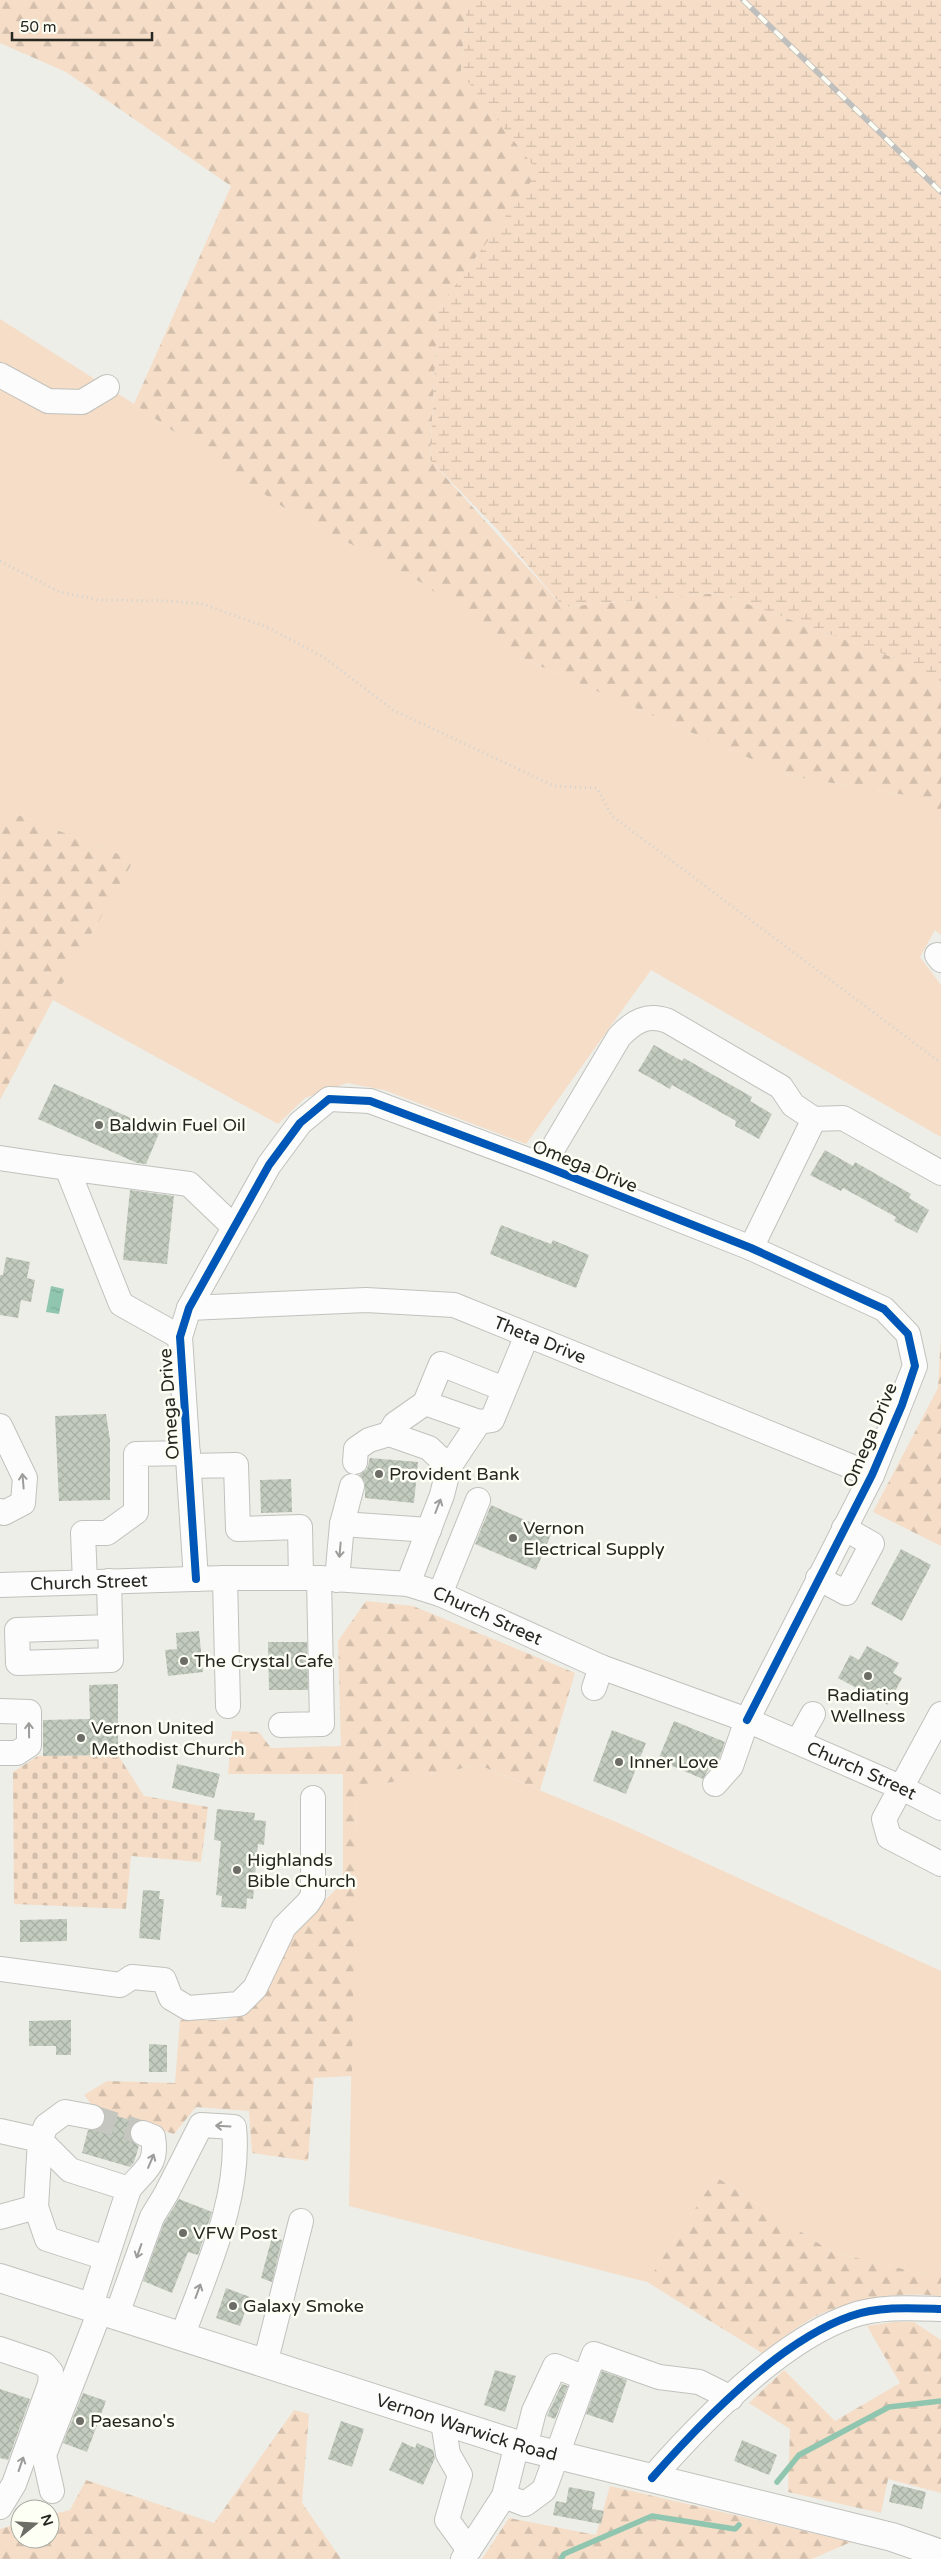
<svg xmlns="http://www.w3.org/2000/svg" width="941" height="2559" viewBox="0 0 941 2559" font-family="'Varela Round',sans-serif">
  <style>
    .green { fill: #f5ddc7 }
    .forest { fill: url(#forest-firs) }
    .wetland { fill: url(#wetland-marsh) }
    .cemetery { fill: url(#cemetery-stones) }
    .water { fill: url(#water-ripples) }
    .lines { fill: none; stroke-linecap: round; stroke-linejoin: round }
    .stream { stroke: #90c6af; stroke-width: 5.5 }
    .building { fill: url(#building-cross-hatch) }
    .minor-tunnel { stroke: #c6c6c0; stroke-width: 24; stroke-dasharray: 24 12; stroke-linecap: butt }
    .minor-casing { stroke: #c1c1bd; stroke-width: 26 }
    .major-casing { stroke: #c1c1bd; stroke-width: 30 }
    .path { stroke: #d3d3d0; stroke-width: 3; stroke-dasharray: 1 4; stroke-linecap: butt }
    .minor { stroke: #fcfcfc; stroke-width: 24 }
    .major { stroke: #fcfcfc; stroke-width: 28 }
    .rail-casing { stroke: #bfbfbe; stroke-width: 5.5 }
    .rail { stroke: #fdfff4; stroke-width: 4; stroke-dasharray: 11; stroke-linecap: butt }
    .cycleway-casing { stroke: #fdfff4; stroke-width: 11 }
    .cycleway { stroke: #0057b8; stroke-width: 8 }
    .oneway { stroke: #9c9c9a }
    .poi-dot { fill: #6d6d67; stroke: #fdfff4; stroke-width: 2 }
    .labels { text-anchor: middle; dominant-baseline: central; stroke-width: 5; stroke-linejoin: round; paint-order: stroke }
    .poi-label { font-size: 18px; fill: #272722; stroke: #fdfff4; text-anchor: start }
    .street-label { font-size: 18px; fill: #272722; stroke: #fdfff4 }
  </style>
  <defs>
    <pattern id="forest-firs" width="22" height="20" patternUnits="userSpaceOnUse" patternTransform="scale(1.25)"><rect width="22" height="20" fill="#f5ddc7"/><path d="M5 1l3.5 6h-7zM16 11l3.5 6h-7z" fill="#d2beab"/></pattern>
    <pattern id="wetland-marsh" width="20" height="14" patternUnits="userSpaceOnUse" patternTransform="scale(1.25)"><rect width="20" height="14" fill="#f5ddc7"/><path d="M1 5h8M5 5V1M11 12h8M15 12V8" fill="none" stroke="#d2beab"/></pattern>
    <pattern id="cemetery-stones" width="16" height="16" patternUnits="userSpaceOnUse" patternTransform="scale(1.25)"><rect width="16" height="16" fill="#f5ddc7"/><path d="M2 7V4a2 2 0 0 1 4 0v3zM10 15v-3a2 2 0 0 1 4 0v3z" fill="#d2beab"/></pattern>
    <pattern id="water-ripples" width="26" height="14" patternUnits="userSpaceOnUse" patternTransform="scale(1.25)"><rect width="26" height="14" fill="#90c6af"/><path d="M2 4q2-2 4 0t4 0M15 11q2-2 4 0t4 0" fill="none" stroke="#7caa96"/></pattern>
    <pattern id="building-cross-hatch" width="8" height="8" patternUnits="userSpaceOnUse" patternTransform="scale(1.25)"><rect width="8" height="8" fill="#c2cbbe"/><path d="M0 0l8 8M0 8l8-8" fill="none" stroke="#a7aea3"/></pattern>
  </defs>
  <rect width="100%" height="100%" fill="#eeeee8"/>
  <g class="green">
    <polygon points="0,319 134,404 283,507 424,584 515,655 790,776 912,796 941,824 941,935 935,930 920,957 941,985 941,1137 651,970 526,1144 384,1090 347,1083 305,1098 278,1124 53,1000 134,860 0,808"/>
    <polygon points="479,1765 621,1824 941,1971 941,2269 924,2274 832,2252 716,2177 647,2282 349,2206 356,1789"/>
  </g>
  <g class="forest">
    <polygon points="0,0 467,0 461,73 539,172 438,309 430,460 563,607 718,593 900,660 941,688 941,824 912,796 790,776 515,655 424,584 283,507 134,404 231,186 66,72 0,43"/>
    <polygon points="0,808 134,860 53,1000 0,1100"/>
    <polygon points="941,1335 941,1546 873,1512 938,1388"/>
    <polygon points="366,1601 413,1606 575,1673 540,1790 479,1765 356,1789 352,2076 314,2078 308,2161 252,2153 249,2111 196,2107 174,2134 95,2109 84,2095 107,2081 175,2083 180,2020 226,2020 243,2013 295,1928 343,1883 343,1774 228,1774 232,1731 259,1732 271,1748 341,1746 338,1641"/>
    <path d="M716 2177 832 2252 924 2274 941 2269V2296C901 2291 856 2298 820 2314 800 2324 780 2340 762 2353L647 2282Z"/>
    <polygon points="894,2322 914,2322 941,2340 941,2493 888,2479 881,2513 788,2492 790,2429 749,2403 784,2370 835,2421 900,2383 867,2326"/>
    <polygon points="294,2410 309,2414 302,2503 341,2559 0,2559 0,2529 20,2523 20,2539 50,2539 50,2515 70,2510 86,2480 214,2523"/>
    <polygon points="610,2486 851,2542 812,2559 482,2559 509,2518 596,2535"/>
  </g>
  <polygon class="wetland" points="467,0 941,0 941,688 900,660 718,593 563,607 497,529 430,460 438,309 538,172 461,73"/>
  <polygon class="cemetery" points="118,1755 144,1796 208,1807 201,1862 131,1856 126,1909 14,1904 13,1772 38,1756"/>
  <polygon class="water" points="51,1286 64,1289 59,1314 46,1312"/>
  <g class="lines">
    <g class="stream">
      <polyline points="777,2482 799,2455 889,2407 941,2401"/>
      <polyline points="561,2559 564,2554 652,2516 735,2529 739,2525"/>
    </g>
  </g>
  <g class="building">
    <polygon points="654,1045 682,1061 684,1058 752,1097 750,1101 772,1114 759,1139 735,1126 736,1121 672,1085 670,1089 638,1071"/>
    <polygon points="54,1084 160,1131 146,1164 137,1163 38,1119"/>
    <polygon points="825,1150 853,1166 855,1162 911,1194 909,1198 929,1210 917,1233 894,1221 896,1217 843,1188 841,1191 810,1175"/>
    <polygon points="130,1190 174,1196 167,1264 123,1260"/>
    <polygon points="501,1225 551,1244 553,1240 589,1255 576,1288 490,1254"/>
    <polygon points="6,1257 30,1262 27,1278 35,1280 31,1302 21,1300 18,1318 0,1315 0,1275 3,1275"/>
    <polygon points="106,1414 110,1440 110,1500 59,1501 55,1416"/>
    <polygon points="370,1458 418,1462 414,1503 365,1498 365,1483 359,1475 367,1469"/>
    <polygon points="291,1479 292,1512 261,1513 260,1480"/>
    <polygon points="491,1505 552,1532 536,1570 475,1544"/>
    <polygon points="901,1549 931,1565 902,1621 871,1604"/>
    <polygon points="199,1631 203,1672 168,1676 165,1650 177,1649 176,1633"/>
    <polygon points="268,1642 307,1642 308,1690 269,1690"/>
    <polygon points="867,1646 899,1663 893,1673 902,1678 888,1705 838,1678 850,1655 859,1660"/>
    <polygon points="118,1684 118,1755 43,1756 43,1720 90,1719 89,1685"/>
    <polygon points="674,1721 725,1742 719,1759 716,1762 713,1761 703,1779 658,1760"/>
    <polygon points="612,1730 646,1743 626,1794 593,1781"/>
    <polygon points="177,1764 220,1774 214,1798 172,1788"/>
    <polygon points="217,1809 255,1813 254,1820 266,1821 264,1845 258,1844 253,1899 247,1898 246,1909 221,1907 222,1896 216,1895 221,1841 214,1840"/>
    <polygon points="143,1890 160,1891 159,1899 164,1899 160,1940 139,1938"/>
    <polygon points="67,1919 67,1941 20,1942 20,1920"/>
    <polygon points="71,2020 71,2055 56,2055 56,2046 29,2046 29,2021"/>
    <polygon points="149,2044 167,2045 167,2072 149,2072"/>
    <polygon points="105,2112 136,2122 130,2127 130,2135 133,2142 139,2146 134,2162 130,2167 82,2153 88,2130 96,2130 102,2126 105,2120"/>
    <polygon points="179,2199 212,2212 198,2255 188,2252 172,2293 143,2281 164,2223"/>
    <polygon points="272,2237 282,2240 272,2282 261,2278"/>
    <polygon points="226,2288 250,2297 240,2326 216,2318"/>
    <polygon points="495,2370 516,2376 505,2412 484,2405"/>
    <polygon points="602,2371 627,2380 613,2423 586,2414"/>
    <polygon points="562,2384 568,2386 555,2419 547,2416"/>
    <polygon points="0,2389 30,2399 8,2460 0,2458"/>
    <polygon points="83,2393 106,2401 87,2452 63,2443"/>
    <polygon points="341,2421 364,2429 352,2467 328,2459"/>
    <polygon points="742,2440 777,2455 769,2475 734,2461"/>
    <polygon points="402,2442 415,2448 417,2443 433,2450 435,2458 423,2485 389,2470"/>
    <polygon points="893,2484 926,2492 922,2509 889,2502"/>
    <polygon points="569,2487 595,2492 592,2509 604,2511 601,2524 553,2515 556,2501 566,2503"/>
  </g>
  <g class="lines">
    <polyline class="minor-tunnel" points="92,2117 143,2133"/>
    <defs>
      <g id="minor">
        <polyline points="0,375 48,401 82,402 107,387"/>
        <polyline points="937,955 941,960"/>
        <polyline points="814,1119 843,1118 941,1173"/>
        <polyline points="0,1158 67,1168"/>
        <path d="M544 1166 556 1143 619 1037C633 1022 647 1013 668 1021L781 1087 793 1105 814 1119 751 1248"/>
        <path id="s1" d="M189 1308 366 1300 454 1305 872 1475"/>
        <polyline points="180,1337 121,1304 67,1168 189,1184 234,1227"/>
        <polyline points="425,1403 479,1422"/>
        <polyline points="0,1426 25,1478 23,1503 4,1513 0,1511"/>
        <polyline points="389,1434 395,1424 425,1403 441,1364 504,1389"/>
        <polyline points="355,1462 356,1449 369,1440 389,1434 429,1448 449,1467 442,1495 408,1584"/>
        <polyline points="189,1466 236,1465 238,1529 300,1527 301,1578"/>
        <polyline points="449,1467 479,1422 492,1420 527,1335"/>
        <polyline points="342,1524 429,1530"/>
        <polyline points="225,1578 228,1706"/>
        <polyline points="818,1578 846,1593 872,1544 844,1528"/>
        <polyline points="196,1579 180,1337 189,1308 269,1165 300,1123 329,1099 370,1101 544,1166 751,1248 884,1309 908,1334 915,1366 872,1475 747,1720 731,1766 715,1784"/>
        <polyline points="337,1580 342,1524 352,1486"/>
        <polyline points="109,1581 111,1660 18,1663 17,1630 110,1627"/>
        <polyline points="85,1582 83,1533 107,1533 136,1512 136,1454 188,1453"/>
        <path id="s2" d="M0 1585 225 1578H319L408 1584 440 1594 601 1667 747 1720 900 1787 941 1808"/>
        <polyline points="440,1594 478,1500"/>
        <polyline points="594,1688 601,1667"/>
        <polyline points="0,1711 29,1712 29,1745 17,1753 0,1753"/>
        <polyline points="941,1714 884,1819 889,1837 941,1864"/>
        <polyline points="281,1725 322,1724 319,1578"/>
        <polyline points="798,1741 813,1714"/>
        <polyline points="0,1969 120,1985 132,1977 164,1980 171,1998 188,2008 239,2004 255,1988 284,1927 308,1903 313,1895 313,1798"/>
        <polyline points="92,2117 65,2112 46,2126 40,2140 36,2207 47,2239 106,2258"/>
        <polyline points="0,2131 40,2140 70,2170 129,2189 90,2308"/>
        <path d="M129 2189C145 2169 158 2165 153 2137L143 2133"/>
        <polyline points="0,2217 36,2207"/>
        <path d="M116 2317 152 2217 166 2194 201 2125 234 2127C241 2199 206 2270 182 2337"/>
        <polyline points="0,2349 44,2364 51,2372 50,2384 14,2484 0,2507"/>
        <polyline points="265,2364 301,2221"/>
        <polyline points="585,2378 594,2354 659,2377 699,2382 731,2398"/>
        <polyline points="443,2422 448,2454 460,2475 447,2520 469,2550"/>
        <path d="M652 2478C702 2421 779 2341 851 2316 879 2306 911 2308 941 2309"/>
        <polyline points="52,2491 44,2455 100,2311"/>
        <polyline points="504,2496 525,2504 544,2490 585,2378 555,2366 534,2411 525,2447"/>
        <polyline points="463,2559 504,2496 517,2444"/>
      </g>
      <g id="major">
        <path id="s3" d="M0 2278 525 2447 892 2537 941 2554"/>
      </g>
    </defs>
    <use href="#minor" class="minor-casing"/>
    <use href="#major" class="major-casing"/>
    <polyline class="path" points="0,561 60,592 99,600 168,601 203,604 269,628 325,658 393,710 554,786 597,788 612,816 941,1063"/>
    <use href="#minor" class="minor"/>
    <use href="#major" class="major"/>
    <defs>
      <polyline id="rail" points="743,0 941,192"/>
    </defs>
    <use href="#rail" class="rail-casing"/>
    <use href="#rail" class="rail"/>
    <defs>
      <g id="cycleway">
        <polyline points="196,1579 180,1337 189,1308 269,1165 300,1123 329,1099 370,1101 544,1166 751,1248 884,1309 908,1334 915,1366 902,1405 872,1475 747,1720"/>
        <path d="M652 2478C702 2421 779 2341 851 2316 879 2306 911 2308 941 2309"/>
      </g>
    </defs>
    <use href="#cycleway" class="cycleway-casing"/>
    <use href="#cycleway" class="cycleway"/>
  </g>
  <defs><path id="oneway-shaft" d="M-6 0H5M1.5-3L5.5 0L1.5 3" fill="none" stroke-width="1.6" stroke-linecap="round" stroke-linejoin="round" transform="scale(1.25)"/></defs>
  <g class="oneway">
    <use href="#oneway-shaft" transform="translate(23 1481) rotate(-95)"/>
    <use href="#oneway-shaft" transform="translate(438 1506) rotate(-69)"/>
    <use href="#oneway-shaft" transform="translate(340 1550) rotate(95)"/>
    <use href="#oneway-shaft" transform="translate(29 1730) rotate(-91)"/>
    <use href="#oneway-shaft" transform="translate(223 2126) rotate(-177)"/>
    <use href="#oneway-shaft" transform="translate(151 2161) rotate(-67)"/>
    <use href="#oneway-shaft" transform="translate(139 2251) rotate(109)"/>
    <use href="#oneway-shaft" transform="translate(198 2291) rotate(-70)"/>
    <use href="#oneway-shaft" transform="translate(21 2464) rotate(-71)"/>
  </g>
  <g class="poi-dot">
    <circle cx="99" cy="1125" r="5"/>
    <circle cx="379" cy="1474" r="5"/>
    <circle cx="513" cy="1538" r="5"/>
    <circle cx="184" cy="1661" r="5"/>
    <circle cx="868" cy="1676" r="5"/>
    <circle cx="81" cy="1738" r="5"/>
    <circle cx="619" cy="1762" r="5"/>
    <circle cx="237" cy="1870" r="5"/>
    <circle cx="183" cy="2233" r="5"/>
    <circle cx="233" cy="2306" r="5"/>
    <circle cx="80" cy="2421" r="5"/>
  </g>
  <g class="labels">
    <g class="poi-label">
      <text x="109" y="1125">Baldwin Fuel Oil</text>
      <text x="389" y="1474">Provident Bank</text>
      <text x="523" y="1528">Vernon<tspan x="523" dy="21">Electrical Supply</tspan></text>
      <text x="194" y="1661">The Crystal Cafe</text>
      <text x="868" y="1695" text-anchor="middle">Radiating<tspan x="868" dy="21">Wellness</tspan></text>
      <text x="91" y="1728">Vernon United<tspan x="91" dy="21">Methodist Church</tspan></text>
      <text x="629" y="1762">Inner Love</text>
      <text x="247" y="1860">Highlands<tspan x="247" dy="21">Bible Church</tspan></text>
      <text x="193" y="2233">VFW Post</text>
      <text x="243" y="2306">Galaxy Smoke</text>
      <text x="90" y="2421">Paesano's</text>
    </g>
    <g class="street-label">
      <text transform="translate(585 1166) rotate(22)">Omega Drive</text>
      <text stroke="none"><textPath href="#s1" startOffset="358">Theta Drive</textPath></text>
      <text transform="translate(169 1404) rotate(-94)">Omega Drive</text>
      <text transform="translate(870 1435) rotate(-67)">Omega Drive</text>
      <text stroke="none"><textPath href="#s2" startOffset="89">Church Street</textPath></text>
      <text stroke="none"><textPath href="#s2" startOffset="494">Church Street</textPath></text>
      <text stroke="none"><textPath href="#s2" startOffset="899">Church Street</textPath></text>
      <text stroke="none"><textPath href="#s3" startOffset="490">Vernon Warwick Road</textPath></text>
    </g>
  </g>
  <g transform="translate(35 2524) rotate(72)"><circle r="24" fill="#fdfff4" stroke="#a7a9a0"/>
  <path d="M0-4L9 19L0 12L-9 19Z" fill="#6d6d67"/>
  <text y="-8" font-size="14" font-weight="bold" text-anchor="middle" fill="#272722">N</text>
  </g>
  <path d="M12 32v8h140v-8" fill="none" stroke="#272722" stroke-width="2.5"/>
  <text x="20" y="32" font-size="15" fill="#272722" stroke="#fdfff4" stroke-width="4" paint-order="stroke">50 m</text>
</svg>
